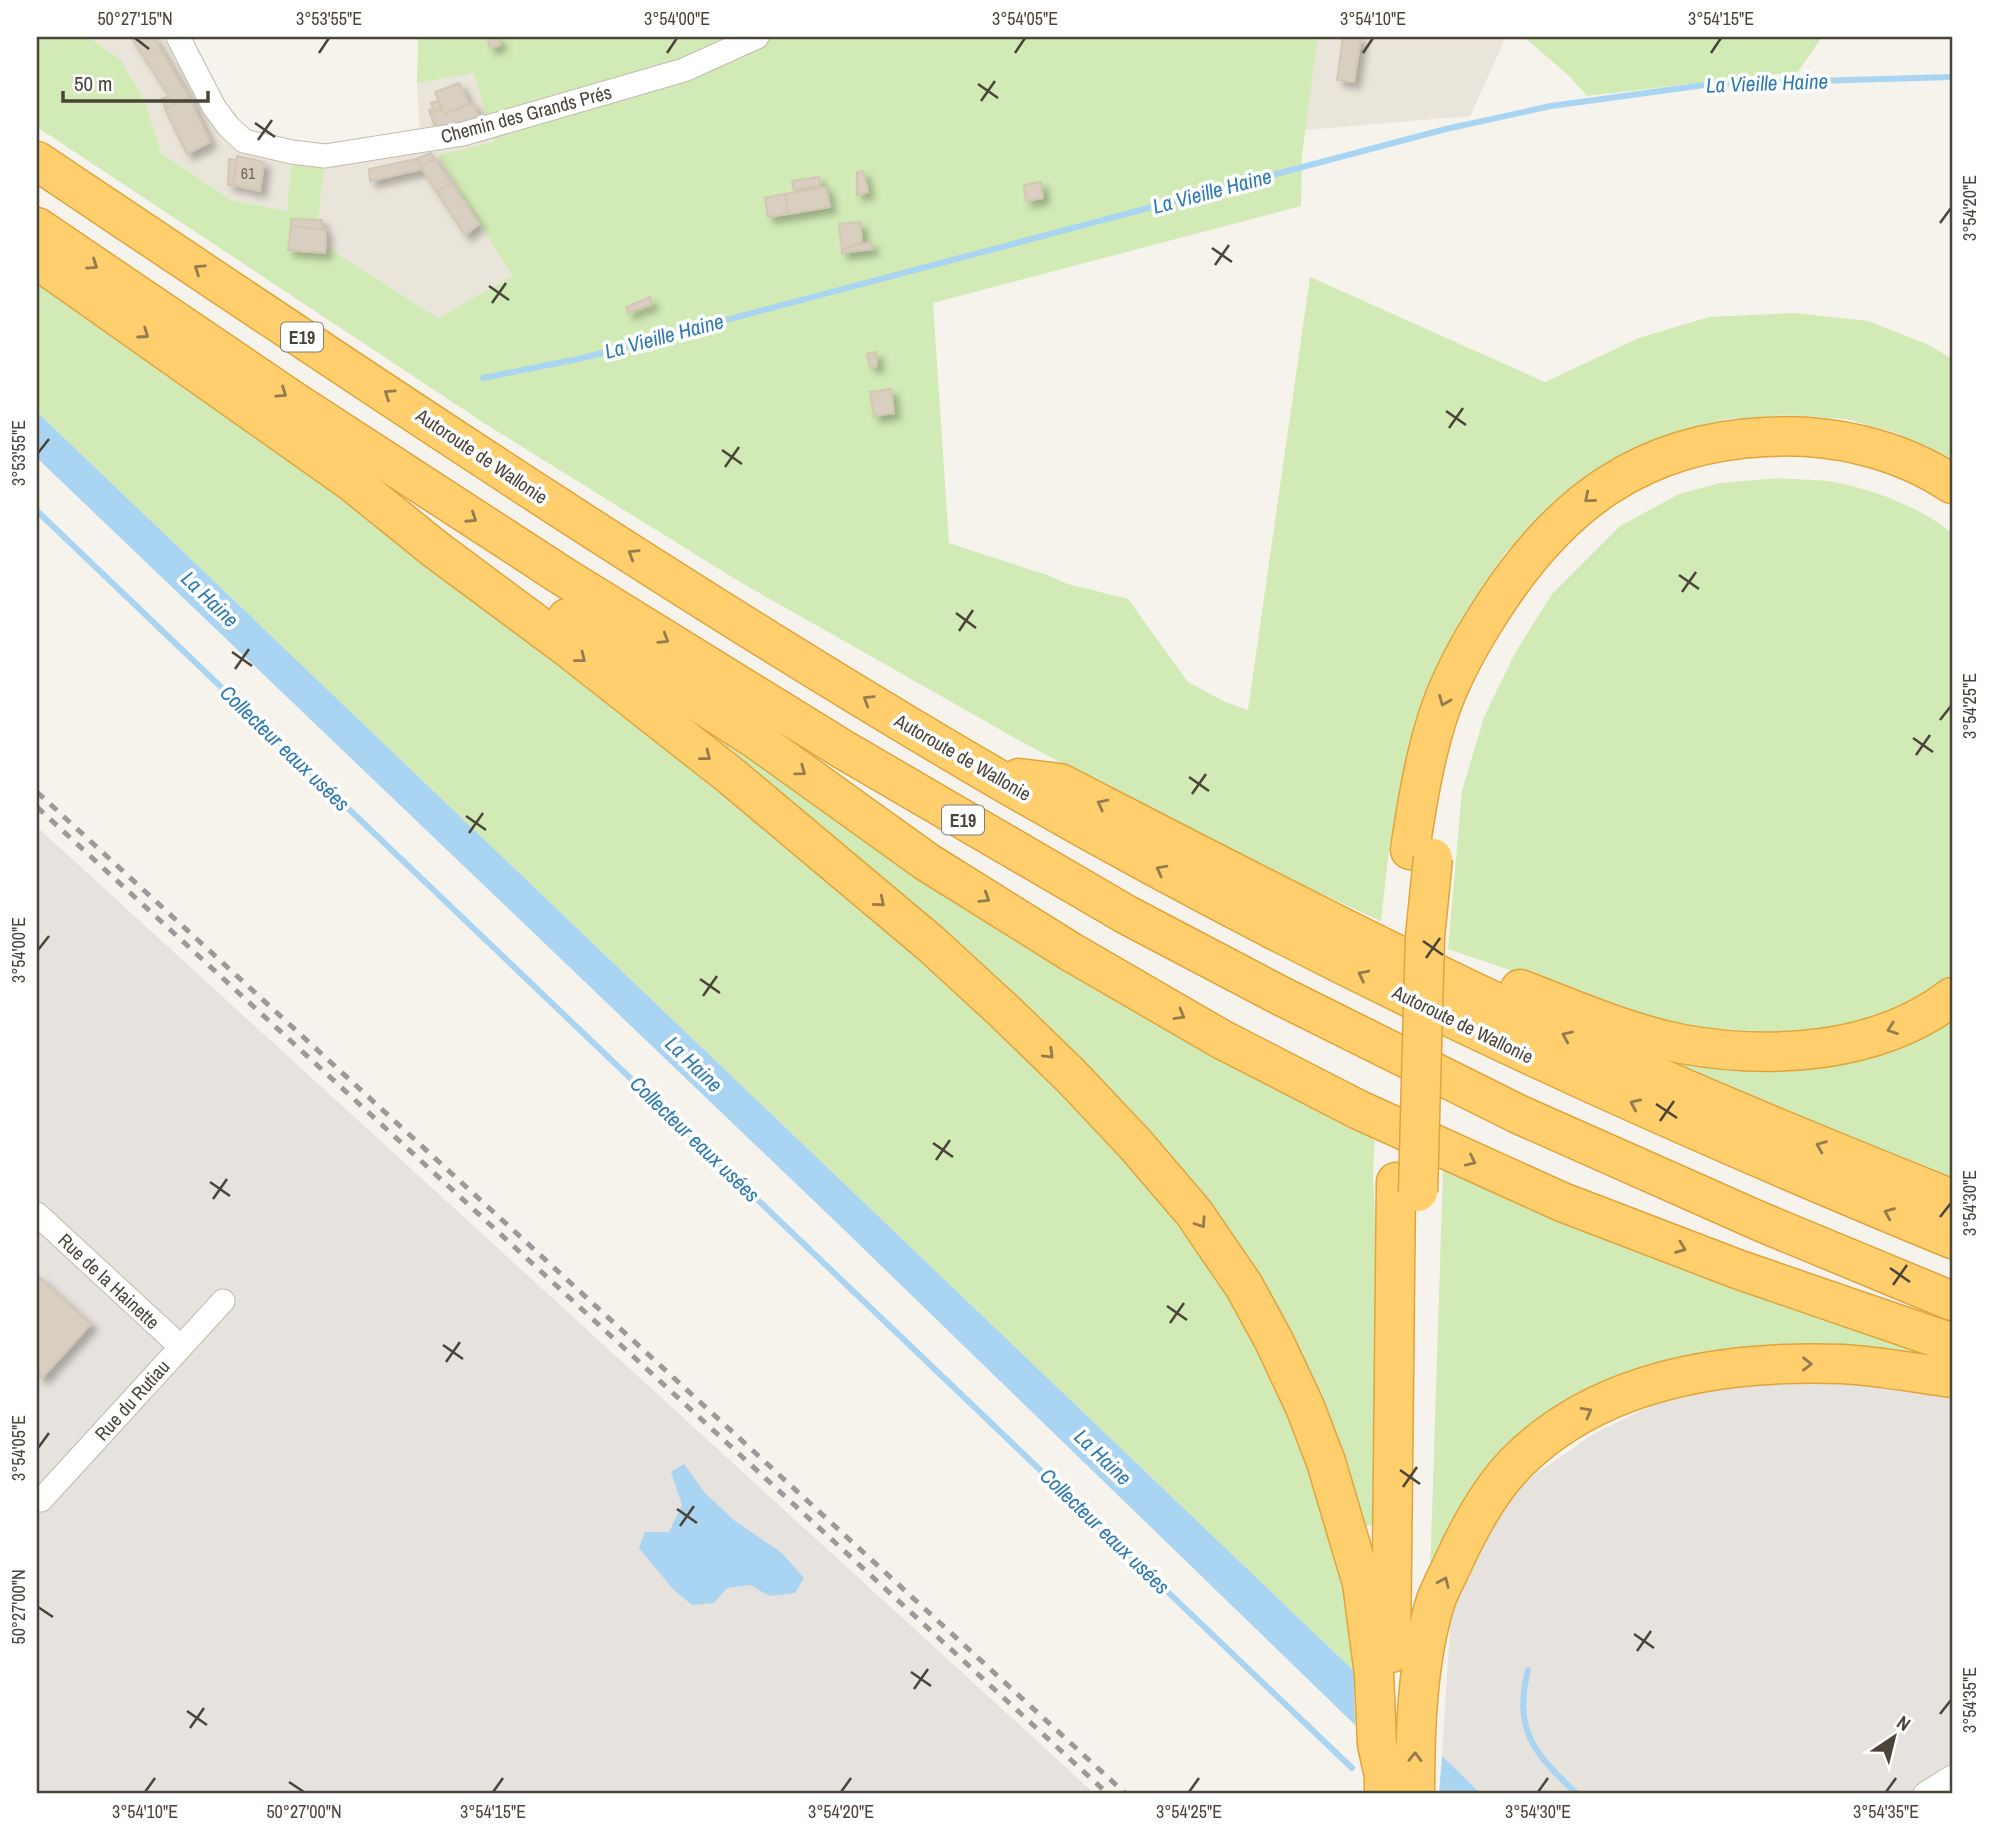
<svg xmlns="http://www.w3.org/2000/svg" width="1989" height="1831" viewBox="0 0 1989 1831" font-family="'Archivo Narrow',sans-serif">
  <style>
    .residential { fill: #eae5da }
    .industrial { fill: #e6e2dd }
    .green { fill: #d2eab5 }
    .water { fill: #a9d4f2 }
    .lines { fill: none; stroke-linecap: round; stroke-linejoin: round }
    .stream { stroke: #a9d4f2; stroke-width: 6 }
    .building { fill: #d8cfc1; stroke: #d3c7b4; stroke-width: 2; filter: url(#shadow) }
    .minor-casing { stroke: #c2bbae; stroke-width: 25 }
    .motorway-casing { stroke: #e0a43c; stroke-width: 41 }
    .minor { stroke: #fff; stroke-width: 23 }
    .motorway { stroke: #ffcf6e; stroke-width: 38 }
    .rail { stroke: #9a9a9a; stroke-width: 5; stroke-dasharray: 9 9; stroke-linecap: butt }
    .motorway-bridge-casing { stroke: #e0a43c; stroke-width: 41; stroke-linecap: butt }
    .motorway-bridge { stroke: #ffcf6e; stroke-width: 38 }
    .oneway { stroke: #937c4e }
    .ticks { fill: none; stroke: #4b4439; stroke-width: 2.5 }
    .labels { text-anchor: middle; dominant-baseline: central; stroke-width: 7; stroke-linejoin: round; paint-order: stroke }
    .number-label { font-size: 16px; fill: #6e675b }
    .shield { fill: #fff; stroke: #817c74; stroke-width: 2 }
    .shield-label { font-size: 18px; font-weight: bold; fill: #4b4439 }
    .street-label { font-size: 19px; fill: #4b4439; stroke: #fff }
    .water-label { font-size: 21px; font-style: italic; fill: #2e7ab2; stroke: #fff }
    .neatline { fill: none; stroke: #4b4439; stroke-width: 2.5 }
    .ticks-label { font-size: 18px; text-anchor: middle; fill: #4b4439 }
  </style>
  <defs>
    <filter id="shadow"><feDropShadow dx="6" dy="6" stdDeviation="3.5" flood-color="#0004"/></filter>
  </defs>
  <rect width="100%" height="100%" fill="#f6f3ec"/>
  <g class="residential">
    <polygon points="88,37 178,37 228,126 292,152 287,211 231,200 161,153 147,106 121,61"/>
    <polygon points="1318,37 1506,37 1470,116 1305,130"/>
    <polygon points="474,72 494,142 438,155 512,276 438,318 316,240 325,156 420,141 417,83"/>
  </g>
  <g class="industrial">
    <polygon points="37,827 1095,1794 37,1794"/>
    <polygon points="1807,1382 1854,1383 1952,1397 1952,1794 1481,1794 1442,1756 1452,1597 1497,1520 1523,1483 1595,1433 1656,1404 1692,1395 1755,1385"/>
  </g>
  <g class="green">
    <polygon points="37,37 88,37 121,60 147,106 161,153 231,200 287,211 292,152 325,156 316,240 438,318 512,276 438,155 494,142 474,73 417,83 418,37 1318,37 1302,154 1301,206 933,303 949,543 1047,575 1068,584 1128,599 1188,682 1225,702 1248,710 1310,277 1545,382 1639,338 1709,317 1795,313 1868,321 1927,344 1952,359 1952,462 1894,432 1845,419 1787,415 1728,419 1687,431 1582,482 1505,553 1461,621 1426,694 1390,842 1381,921 1226,850 1022,742 740,582 487,425 37,127"/>
    <polygon points="1524,37 1822,37 1797,73 1776,74 1587,96 1568,75"/>
    <polygon points="37,274 190,384 555,660 719,789 989,1017 1128,1160 1224,1288 1279,1390 1307,1461 1344,1582 1354,1671 37,412"/>
    <path d="M1779 478C1799 480 1820 479 1839 483 1878 491 1921 508 1952 533V973L1939 986 1888 1012 1851 1026 1799 1034 1725 1033 1677 1027 1448 949 1462 791 1484 717 1515 653 1552 594 1620 526 1679 494 1720 483Z"/>
    <polygon points="659,692 1375,1137 1373,1173 1378,1284 1376,1524 1357,1528 1255,1280"/>
    <polygon points="1509,998 1689,1055 1952,1016 1952,1179"/>
    <polygon points="1443,1170 1677,1266 1952,1364 1586,1395 1430,1577"/>
  </g>
  <g class="water">
    <polygon points="37,412 1354,1671 1355,1725 836,1222 37,458"/>
    <polygon points="684,1464 705,1493 735,1521 782,1553 804,1578 795,1593 770,1596 750,1585 727,1588 714,1603 692,1605 673,1589 639,1548 645,1532 669,1532 682,1505 671,1472"/>
    <polygon points="1442,1756 1481,1794 1439,1794"/>
  </g>
  <g class="lines">
    <g class="stream">
      <polyline points="483,378 583,358 1446,129 1551,106 1712,84 1952,77"/>
      <polyline points="37,511 1352,1768"/>
      <path d="M1528 1670C1513 1732 1535 1754 1577 1794"/>
    </g>
  </g>
  <g class="building">
    <polygon points="131,37 153,37 189,97 166,109 161,99 169,96"/>
    <polygon points="487,37 498,37 500,45 490,48"/>
    <polygon points="1343,37 1361,37 1354,82 1337,80"/>
    <polygon points="459,83 469,104 444,114 435,92"/>
    <polygon points="189,97 210,142 187,154 165,109"/>
    <polygon points="437,101 441,109 430,113 429,110 433,109 431,103"/>
    <polygon points="473,103 479,117 437,132 430,113 442,109 444,114"/>
    <polygon points="431,153 435,159 421,167 416,159"/>
    <polygon points="237,156 264,162 260,191 233,185"/>
    <polygon points="229,159 237,160 233,185 228,185"/>
    <polygon points="416,159 422,169 370,181 369,169"/>
    <polygon points="435,159 451,183 437,192 421,167"/>
    <polygon points="863,171 868,192 857,195 857,172"/>
    <polygon points="819,177 820,186 794,190 792,181"/>
    <polygon points="1041,182 1043,198 1026,201 1024,185"/>
    <polygon points="451,183 479,224 465,235 437,192"/>
    <polygon points="826,187 830,207 788,214 785,194"/>
    <polygon points="785,194 788,214 768,217 765,198"/>
    <polygon points="291,219 322,220 322,229 291,226"/>
    <polygon points="860,222 862,243 842,249 839,224"/>
    <polygon points="291,226 326,230 325,253 288,250"/>
    <polygon points="871,242 872,249 842,253 842,249"/>
    <polygon points="650,297 652,304 628,313 626,307"/>
    <polygon points="876,352 877,366 870,367 867,354"/>
    <polygon points="891,389 894,413 874,416 870,392"/>
    <polygon points="37,1275 91,1324 42,1378 37,1373"/>
  </g>
  <g class="lines">
    <defs>
      <g id="minor">
        <polyline points="178,37 214,107 228,126 244,141 292,152 325,156 463,134 684,70 757,37"/>
        <polyline points="37,1214 181,1347"/>
        <polyline points="41,1500 223,1301"/>
        <polyline points="1925,1794 1952,1777"/>
      </g>
      <g id="motorway">
        <path d="M37 161C349 370 662 582 986 772 1295 953 1621 1103 1952 1239"/>
        <polyline points="37,227 295,402 564,577 844,750 1127,915 1283,997 1518,1114 1759,1221 1952,1301"/>
        <polyline points="39,247 52,270 352,482 435,549 567,647 731,776 930,943 1004,1011 1071,1076 1136,1145 1194,1213 1244,1286 1274,1341 1305,1407 1326,1462 1362,1583 1374,1674 1377,1744 1384,1776 1384,1794"/>
        <polyline points="567,618 757,740 927,862 1071,952 1221,1039 1359,1110 1562,1202 1737,1269 1952,1343"/>
        <path d="M1019 778 1060 783C1223 867 1386 952 1553 1029 1684 1091 1818 1145 1952 1199"/>
        <path d="M1410 850C1417 803 1425 754 1440 710 1453 673 1473 638 1494 606 1560 504 1641 443 1765 437 1830 433 1898 448 1952 484"/>
        <path d="M1520 989C1573 1009 1626 1033 1682 1044 1771 1060 1878 1054 1952 997"/>
        <polyline points="1391,1653 1396,1182"/>
        <path d="M1415 1794C1415 1731 1417 1660 1436 1600 1441 1587 1448 1574 1454 1561 1470 1526 1489 1491 1516 1463 1600 1378 1727 1360 1842 1364 1878 1366 1916 1373 1952 1378"/>
      </g>
    </defs>
    <use href="#minor" class="minor-casing"/>
    <use href="#motorway" class="motorway-casing"/>
    <use href="#minor" class="minor"/>
    <use href="#motorway" class="motorway"/>
    <g class="rail">
      <polyline points="37,792 1126,1794"/>
      <polyline points="37,807 1108,1794"/>
    </g>
    <defs>
      <polyline id="motorway-bridge" points="1418,1192 1425,937 1433,858"/>
    </defs>
    <use href="#motorway-bridge" class="motorway-bridge-casing"/>
    <use href="#motorway-bridge" class="motorway-bridge"/>
  </g>
  <defs><path id="oneway-chevron" d="M-2-3.5L2.5 0L-2 3.5" fill="none" stroke-width="1.6" stroke-linecap="round" stroke-linejoin="round" transform="scale(1.75)"/></defs>
  <g class="oneway">
    <use href="#oneway-chevron" transform="translate(93 265) rotate(34)"/>
    <use href="#oneway-chevron" transform="translate(199 269) rotate(-146)"/>
    <use href="#oneway-chevron" transform="translate(144 334) rotate(35)"/>
    <use href="#oneway-chevron" transform="translate(282 393) rotate(34)"/>
    <use href="#oneway-chevron" transform="translate(389 394) rotate(-146)"/>
    <use href="#oneway-chevron" transform="translate(1589 498) rotate(140)"/>
    <use href="#oneway-chevron" transform="translate(472 518) rotate(33)"/>
    <use href="#oneway-chevron" transform="translate(633 554) rotate(-148)"/>
    <use href="#oneway-chevron" transform="translate(664 639) rotate(32)"/>
    <use href="#oneway-chevron" transform="translate(581 658) rotate(38)"/>
    <use href="#oneway-chevron" transform="translate(868 700) rotate(-148)"/>
    <use href="#oneway-chevron" transform="translate(1444 701) rotate(112)"/>
    <use href="#oneway-chevron" transform="translate(706 756) rotate(38)"/>
    <use href="#oneway-chevron" transform="translate(801 771) rotate(36)"/>
    <use href="#oneway-chevron" transform="translate(1102 804) rotate(-153)"/>
    <use href="#oneway-chevron" transform="translate(1161 870) rotate(-152)"/>
    <use href="#oneway-chevron" transform="translate(985 898) rotate(32)"/>
    <use href="#oneway-chevron" transform="translate(880 902) rotate(40)"/>
    <use href="#oneway-chevron" transform="translate(1363 975) rotate(-154)"/>
    <use href="#oneway-chevron" transform="translate(1180 1015) rotate(30)"/>
    <use href="#oneway-chevron" transform="translate(1892 1029) rotate(160)"/>
    <use href="#oneway-chevron" transform="translate(1567 1036) rotate(-156)"/>
    <use href="#oneway-chevron" transform="translate(1049 1054) rotate(44)"/>
    <use href="#oneway-chevron" transform="translate(1635 1104) rotate(-156)"/>
    <use href="#oneway-chevron" transform="translate(1821 1146) rotate(-158)"/>
    <use href="#oneway-chevron" transform="translate(1471 1161) rotate(25)"/>
    <use href="#oneway-chevron" transform="translate(1889 1213) rotate(-158)"/>
    <use href="#oneway-chevron" transform="translate(1201 1223) rotate(56)"/>
    <use href="#oneway-chevron" transform="translate(1681 1248) rotate(21)"/>
    <use href="#oneway-chevron" transform="translate(1807 1364) rotate(1)"/>
    <use href="#oneway-chevron" transform="translate(1587 1412) rotate(-29)"/>
    <use href="#oneway-chevron" transform="translate(1444 1582) rotate(-66)"/>
    <use href="#oneway-chevron" transform="translate(1415 1757) rotate(-89)"/>
  </g>
  <path class="ticks" d="M135 38 149 49M319 53 329 38M667 53 677 38M1015 53 1025 38M1363 53 1373 38M1711 53 1721 38M978 84 998 98M981 101 995 81M255 123 275 137M258 140 272 120M1940 223 1951 208M1212 248 1232 262M1215 265 1229 245M489 286 509 300M492 303 506 283M1446 411 1466 425M1449 428 1463 408M722 450 742 464M38 453 49 439M725 467 739 447M1679 575 1699 589M1682 592 1696 572M956 613 976 628M959 631 973 610M232 652 252 666M235 669 249 649M1940 720 1951 706M1913 738 1933 752M1916 755 1930 735M1189 777 1209 791M1192 794 1206 774M466 816 486 830M469 833 483 813M1423 941 1443 955M38 950 49 936M1426 958 1440 938M700 979 720 993M703 996 717 976M1656 1104 1677 1118M1660 1121 1674 1101M933 1143 953 1157M936 1160 950 1140M210 1182 230 1196M213 1199 227 1179M1940 1217 1951 1203M1890 1268 1910 1282M1893 1285 1907 1265M1167 1306 1187 1320M1170 1323 1184 1303M443 1345 463 1359M446 1362 460 1342M38 1448 49 1433M1400 1470 1420 1484M1403 1487 1417 1467M677 1509 697 1523M680 1526 694 1506M38 1607 53 1617M1634 1634 1654 1648M1637 1651 1651 1631M911 1672 931 1686M914 1689 928 1669M187 1711 207 1725M1940 1714 1951 1700M190 1728 204 1708M289 1782 304 1792M145 1792 155 1778M493 1792 503 1778M841 1792 851 1778M1189 1792 1199 1778M1538 1792 1548 1778M1886 1792 1896 1778"/>
  <g class="labels">
    <g class="number-label">
      <text x="248" y="173">61</text>
    </g>
    <g class="shield">
      <rect x="281" y="322.5" width="42" height="29" rx="5"/>
      <rect x="942" y="805.5" width="42" height="29" rx="5"/>
    </g>
    <g class="shield-label">
      <text x="302" y="337">E19</text>
      <text x="963" y="820">E19</text>
    </g>
    <g class="street-label">
      <text transform="translate(526 114) rotate(-15)">Chemin des Grands Prés</text>
      <text transform="translate(482 456) rotate(34)">Autoroute de Wallonie</text>
      <text transform="translate(963 757) rotate(30)">Autoroute de Wallonie</text>
      <text transform="translate(1463 1024) rotate(26)">Autoroute de Wallonie</text>
      <text transform="translate(109 1281) rotate(43)">Rue de la Hainette</text>
      <text transform="translate(132 1400) rotate(-48)">Rue du Rutiau</text>
    </g>
    <g class="water-label">
      <text transform="translate(1767 83) rotate(-2)">La Vieille Haine</text>
      <text transform="translate(1212 191) rotate(-15)">La Vieille Haine</text>
      <text transform="translate(664 336) rotate(-15)">La Vieille Haine</text>
      <text transform="translate(210 599) rotate(44)">La Haine</text>
      <text transform="translate(285 748) rotate(44)">Collecteur eaux usées</text>
      <text transform="translate(694 1064) rotate(44)">La Haine</text>
      <text transform="translate(695 1139) rotate(44)">Collecteur eaux usées</text>
      <text transform="translate(1103 1457) rotate(44)">La Haine</text>
      <text transform="translate(1105 1531) rotate(44)">Collecteur eaux usées</text>
    </g>
  </g>
  <rect width="1989" height="1831" fill="none" stroke="#ffffff" stroke-width="77"/>
  <g transform="translate(1894 1737) rotate(35)" stroke="#ffffff" stroke-width="5" paint-order="stroke">
  <path d="M0-5L12 26L0 18L-12 26Z" fill="#4b4439"/>
  <text y="-10" font-size="19" font-weight="bold" text-anchor="middle" fill="#4b4439">N</text>
  </g>
  <path d="M63 91v10h145v-10" fill="none" stroke="#4b4439" stroke-width="3.5"/>
  <text x="74" y="91" font-size="21" fill="#4b4439" stroke="#ffffff" stroke-width="5" paint-order="stroke">50 m</text>
  <rect x="38" y="38" width="1913" height="1754" class="neatline"/>
  <g class="ticks-label">
    <text x="135" y="25">50°27'15"N</text>
    <text x="329" y="25">3°53'55"E</text>
    <text x="677" y="25">3°54'00"E</text>
    <text x="1025" y="25">3°54'05"E</text>
    <text x="1373" y="25">3°54'10"E</text>
    <text x="1721" y="25">3°54'15"E</text>
    <text transform="translate(1970 208) rotate(-90)" y="6">3°54'20"E</text>
    <text transform="translate(19 453) rotate(-90)" y="6">3°53'55"E</text>
    <text transform="translate(1970 706) rotate(-90)" y="6">3°54'25"E</text>
    <text transform="translate(19 950) rotate(-90)" y="6">3°54'00"E</text>
    <text transform="translate(1970 1203) rotate(-90)" y="6">3°54'30"E</text>
    <text transform="translate(19 1448) rotate(-90)" y="6">3°54'05"E</text>
    <text transform="translate(19 1607) rotate(-90)" y="6">50°27'00"N</text>
    <text transform="translate(1970 1700) rotate(-90)" y="6">3°54'35"E</text>
    <text x="145" y="1818">3°54'10"E</text>
    <text x="304" y="1818">50°27'00"N</text>
    <text x="493" y="1818">3°54'15"E</text>
    <text x="841" y="1818">3°54'20"E</text>
    <text x="1189" y="1818">3°54'25"E</text>
    <text x="1538" y="1818">3°54'30"E</text>
    <text x="1886" y="1818">3°54'35"E</text>
  </g>
</svg>
